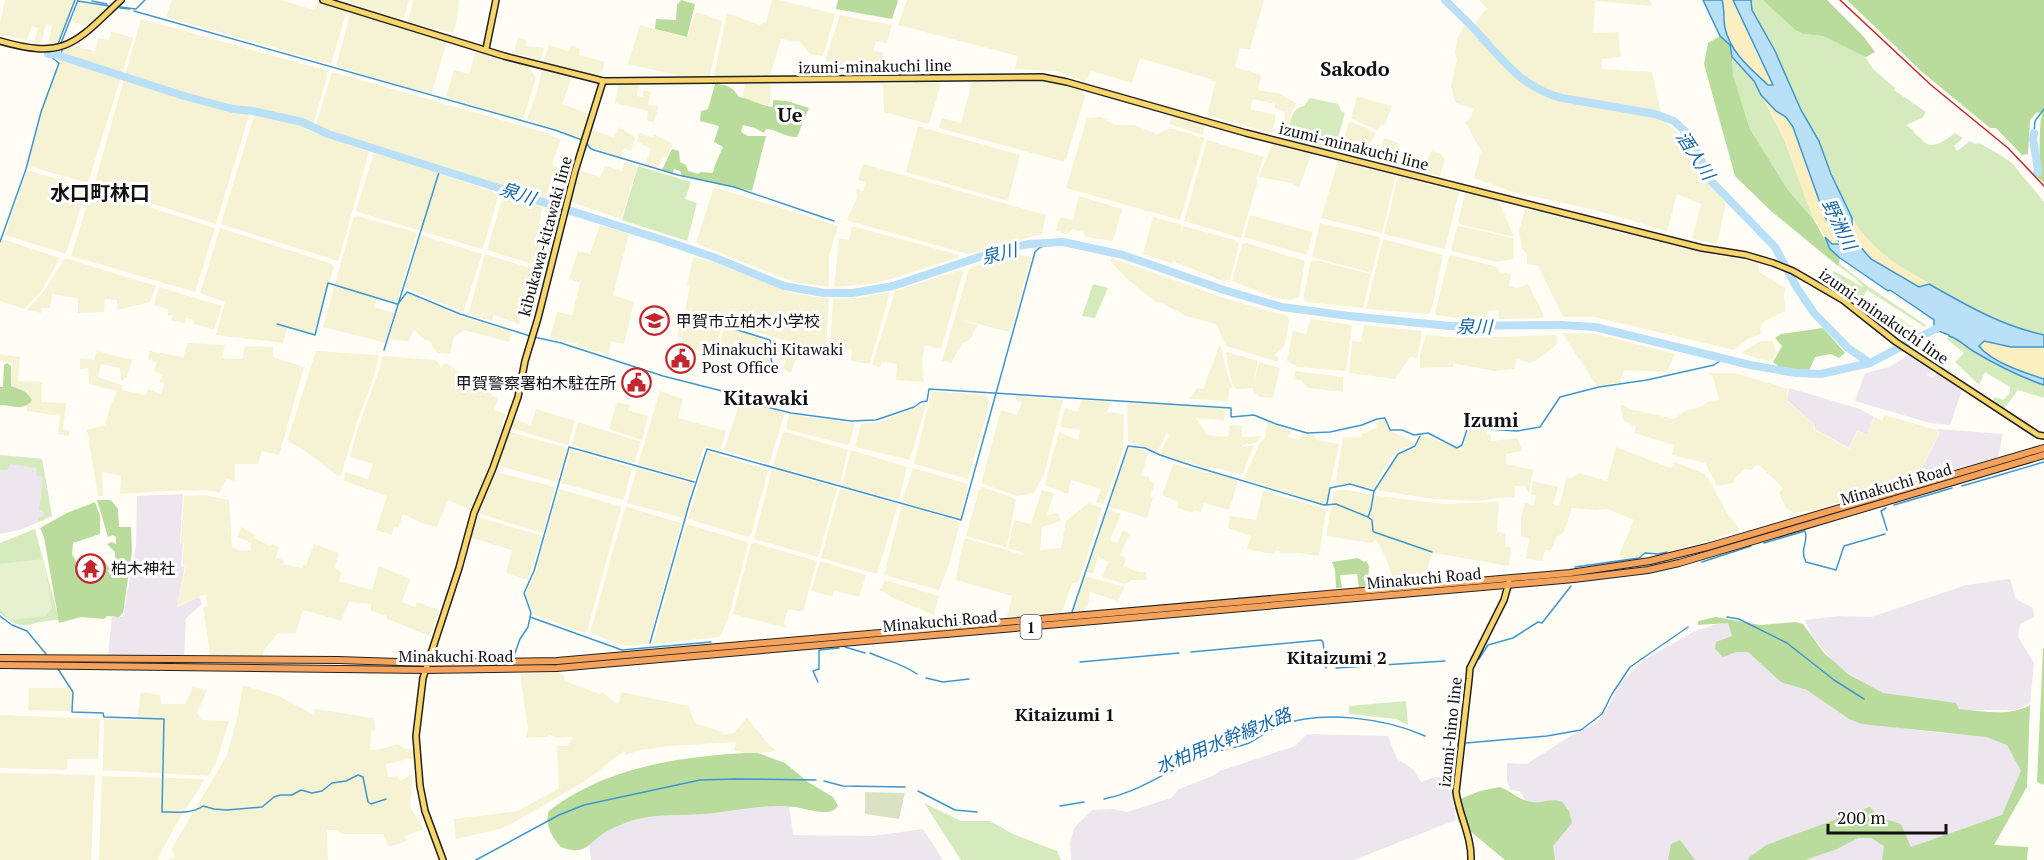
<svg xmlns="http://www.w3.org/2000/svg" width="2044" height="860" viewBox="0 0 2044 860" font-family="'PT Serif','Noto Sans JP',serif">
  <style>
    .industrial { fill: #eee6ef }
    .farmland { fill: #f6f3d4 }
    .green { fill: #d5ebbd }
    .forest { fill: #b9dc9c }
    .sand { fill: #fbeec1 }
    .cemetery { fill: #d9e3c4 }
    .pitch { fill: #e6f2cf }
    .water { fill: #b9e0f7; stroke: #3f96cf; stroke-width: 1.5 }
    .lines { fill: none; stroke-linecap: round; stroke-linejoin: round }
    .stream { stroke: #3f96cf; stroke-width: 1.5 }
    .river { stroke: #b9e0f7; stroke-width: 8 }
    .major-casing { stroke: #222; stroke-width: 8 }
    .highway-casing { stroke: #222; stroke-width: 8 }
    .major { stroke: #f9d66b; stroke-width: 5 }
    .highway { stroke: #f5a25d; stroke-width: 6 }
    .rail { stroke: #c4262e; stroke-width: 1.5 }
    .labels { text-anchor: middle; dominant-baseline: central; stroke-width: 6; stroke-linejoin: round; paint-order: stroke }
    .shield { fill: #fff; stroke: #585858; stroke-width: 1.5 }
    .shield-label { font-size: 15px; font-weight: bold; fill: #111 }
    .street-label { font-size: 16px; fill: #111; stroke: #fff }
    .poi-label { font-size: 16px; fill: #111; stroke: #fff; text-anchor: start }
    .water-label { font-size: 18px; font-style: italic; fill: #1768a6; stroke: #fff }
    .neighbourhood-label { font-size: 18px; font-weight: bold; fill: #111; stroke: #fff }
    .quarter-label { font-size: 20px; font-weight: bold; fill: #111; stroke: #fff }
  </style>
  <rect width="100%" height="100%" fill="#fffdf5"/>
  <g class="industrial">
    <polygon points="1911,354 1931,368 1927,375 1933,378 1937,372 1962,390 1950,425 1930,423 1855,401 1865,373 1889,367"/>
    <polygon points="1789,388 1860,409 1874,417 1867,435 1857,430 1849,448 1815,429 1815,425 1787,400"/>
    <polygon points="1938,429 2003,434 1998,457 1916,480 1939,435"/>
    <polygon points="0,455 42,459 52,516 20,530 0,534"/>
    <polygon points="183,494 180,543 183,544 181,566 185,566 177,607 199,597 202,604 186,618 184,657 108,655 112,617 123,617 136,545 137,496"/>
    <polygon points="2010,579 2016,599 2033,608 2034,617 2020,624 2018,637 2034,663 2030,703 2016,710 1965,710 1941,702 1883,694 1836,666 1813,637 1805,620 1838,616 1871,617 1966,585"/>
    <polygon points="1727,621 1806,688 1864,723 1941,733 1987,736 2008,744 2022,771 2003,816 1904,860 1556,860 1552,857 1537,822 1520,791 1510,790 1507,781 1507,763 1527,764 1572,735 1597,723 1611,702 1620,683 1645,659 1695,631"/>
    <polygon points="1307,734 1388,736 1397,759 1413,769 1421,782 1435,777 1454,778 1453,801 1456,820 1354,860 1071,860 1070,843 1074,828 1092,810 1112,809 1127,812 1171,798 1179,789 1215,775 1220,771 1295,746"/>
    <polygon points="788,797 793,835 872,836 923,829 943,860 591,860 587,822"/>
  </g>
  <g class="farmland">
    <polygon points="5,0 74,0 59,42 48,45 52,26 46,24 41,44 34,43 38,28 32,26 27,40 0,35 0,23"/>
    <polygon points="172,0 281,0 314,10 317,2 347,10 331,64 166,17"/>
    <polygon points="347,0 409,0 404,17 400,19 348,2"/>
    <polygon points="413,0 459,0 457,19 453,33 408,22"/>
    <polygon points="772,0 779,0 835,14 823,56 810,54 800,42 781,39 770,75 714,76 727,13 760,25 766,21"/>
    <polygon points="907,0 1264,0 1250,49 1240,48 1235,67 1261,75 1258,90 1281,94 1297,104 1291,112 1288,136 1283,135 1285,112 1275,108 1275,104 1253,99 1250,109 1276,115 1272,133 1207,115 1216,81 1140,58 1132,83 1091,71 1086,82 1057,71 1015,69 1018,56 898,25"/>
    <polygon points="1479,0 1650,0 1652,6 1595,1 1593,33 1618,32 1621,57 1602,59 1602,69 1652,72 1663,121 1679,134 1693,160 1726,203 1717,244 1692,239 1701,204 1677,194 1667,231 1599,211 1510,191 1474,178 1481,151 1465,122 1470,118 1474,109 1455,102 1451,86 1457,59 1455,53 1457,39 1464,25 1471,31 1483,12 1488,9"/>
    <polygon points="79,2 109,8 88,26 72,22"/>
    <polygon points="351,11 447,41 431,95 336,66"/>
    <polygon points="696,12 722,21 710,76 680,76 628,64 640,25 687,38"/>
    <polygon points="840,15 892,25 887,43 876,41 873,50 884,53 878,74 826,75 826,58"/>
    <polygon points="141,19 328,71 313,126 303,121 251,109 216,224 94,185"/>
    <polygon points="111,31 133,38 88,183 28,166 40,117 64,50 73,46 95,51 98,38 109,40"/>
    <polygon points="518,37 526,40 526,46 544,48 541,60 514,53"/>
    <polygon points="549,45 568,51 571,45 580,49 579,55 605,62 602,71 598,76 543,63"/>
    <polygon points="476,50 527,65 536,78 523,119 521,120 446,97 454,70 469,74"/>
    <polygon points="542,69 569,78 571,80 562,104 590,114 583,138 527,119 537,92"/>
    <polygon points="332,72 550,134 551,136 561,139 552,163 553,166 558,167 559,165 575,170 570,185 551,180 545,202 476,178 315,128"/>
    <polygon points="1040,80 1059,82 1082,90 1085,97 1066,159 1062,161 939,128 942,118 961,123 972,82"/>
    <polygon points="915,82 941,83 929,124 884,112 883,84 913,84"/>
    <polygon points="619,83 639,83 637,96 643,97 644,90 651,92 648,105 659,106 654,122 647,121 648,111 615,103"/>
    <polygon points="745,84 771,84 770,105 742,101"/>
    <polygon points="1357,96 1392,106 1384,126 1381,124 1378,131 1351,118"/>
    <polygon points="1173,114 1205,123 1203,135 1169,124"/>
    <polygon points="257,115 303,126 311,132 369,152 338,261 221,224 254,116"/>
    <polygon points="1101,117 1115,125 1134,125 1157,134 1170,128 1204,138 1180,220 1066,188 1087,118"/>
    <polygon points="1349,122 1365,127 1376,134 1369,145 1381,149 1384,138 1399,143 1396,154 1403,157 1401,167 1373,158 1340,152"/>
    <polygon points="918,126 1020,155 1008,201 906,172"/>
    <polygon points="619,127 635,137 631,151 624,148 620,157 590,146 587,140 590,130 614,137"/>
    <polygon points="640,133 652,137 654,135 658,136 673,144 666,157 663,156 658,168 645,165 651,149 637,141"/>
    <polygon points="1207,140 1264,157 1256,179 1258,180 1241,238 1184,221"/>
    <polygon points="1273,142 1312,152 1299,188 1291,183 1259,177"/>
    <polygon points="1431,151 1439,153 1445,159 1440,176 1422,172"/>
    <polygon points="374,153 436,172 499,194 483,248 482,249 358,212 356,210"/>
    <polygon points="1338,161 1396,176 1382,233 1321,218"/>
    <polygon points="625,162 637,166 621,219 574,203 572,200 579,170 600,177 605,166 622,171"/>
    <polygon points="863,164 1046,215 1042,234 968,254 849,221 847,219 857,198 856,189 863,191 866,182 858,180"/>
    <polygon points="27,170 87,188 66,254 5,235"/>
    <polygon points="1398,176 1459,192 1445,249 1384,234"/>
    <polygon points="714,187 838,226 829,256 829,287 793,282 696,243"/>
    <polygon points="92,189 215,228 195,292 71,256"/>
    <polygon points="504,193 543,205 536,237 554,243 548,269 487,250"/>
    <polygon points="1465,193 1498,200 1514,237 1462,225 1458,222"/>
    <polygon points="1079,196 1122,209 1113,241 1086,237 1083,232 1073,229 1069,233 1064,234 1056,230 1060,217 1073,220"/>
    <polygon points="1525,209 1709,254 1758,262 1759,272 1786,288 1784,294 1786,311 1763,322 1760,328 1761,334 1748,339 1734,350 1595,317 1563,317 1538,266 1527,264 1527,254 1522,249 1519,231"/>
    <polygon points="1250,215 1313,232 1307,255 1244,237"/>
    <polygon points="358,216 417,233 397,302 377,297 375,307 394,313 385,343 323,327 354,217"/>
    <polygon points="1153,217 1182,225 1181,232 1183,226 1235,240 1239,244 1230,280 1223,281 1173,261 1172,263 1143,254"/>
    <polygon points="1320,223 1379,237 1380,239 1372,273 1312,257"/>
    <polygon points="600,225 629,234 613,295 634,302 624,344 611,341 608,356 598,350 597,352 577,346 577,343 565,342 560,338 559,340 550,338 557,312 572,315 580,283 569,279 578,251 590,254"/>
    <polygon points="852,226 959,255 959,257 891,279 871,284 834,287 839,238 849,240"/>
    <polygon points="1461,226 1513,238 1514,259 1496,262 1452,251 1451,249 1457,227"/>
    <polygon points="220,228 332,264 334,267 313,334 287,328 283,343 216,335 225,302 200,293"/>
    <polygon points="421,235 482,254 463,313 405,287"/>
    <polygon points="2,239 60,258 42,290 24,309 0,301 0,244"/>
    <polygon points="1383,239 1443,255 1431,312 1428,314 1366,309"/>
    <polygon points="1247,243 1305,261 1299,297 1289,300 1273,297 1232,281 1242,244"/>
    <polygon points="485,254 533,269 519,324 494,315 492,321 468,315"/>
    <polygon points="1018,254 1031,257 1010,332 958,319 978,325 970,339 962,344 951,363 942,361 969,269 995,259"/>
    <polygon points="1451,255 1497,267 1500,272 1511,274 1509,286 1517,288 1528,284 1544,315 1542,318 1499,319 1498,310 1488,311 1485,318 1458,318 1436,315 1435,312 1449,257"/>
    <polygon points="693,257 713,262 792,293 829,299 826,346 802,344 779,339 685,310 690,286 687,285"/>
    <polygon points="65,258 156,286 150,302 117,310 117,300 105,299 104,312 78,313 78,298 52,294 50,308 41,308 41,313 27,310 44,291"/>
    <polygon points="1112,258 1230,300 1287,316 1289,320 1285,345 1276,354 1279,362 1226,346 1216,324 1186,316 1160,302 1156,302 1129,281 1110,261"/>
    <polygon points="1311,261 1320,261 1371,274 1363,308 1307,302 1303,299"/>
    <polygon points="964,269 941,349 925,345 922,360 924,382 896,380 897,364 882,362 880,367 872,365 895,291"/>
    <polygon points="159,287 222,306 214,329 193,324 194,320 186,318 184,323 171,320 173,315 168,315 168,309 154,305"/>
    <polygon points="890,292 870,364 851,361 852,350 830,346 833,299 859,298"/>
    <polygon points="407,293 461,317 511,331 509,342 464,330 454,337 450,354 438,353 432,346 431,341 425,340 414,330 409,341 389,339 399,307"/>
    <polygon points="1885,313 1901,318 1917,330 1900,338 1879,323"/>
    <polygon points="682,314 722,326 712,354 681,347 683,338 677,336"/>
    <polygon points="1311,319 1352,325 1346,371 1298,367 1287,361 1293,331 1306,334"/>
    <polygon points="1364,325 1422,331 1417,358 1410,357 1395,379 1349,373 1352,341 1361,342"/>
    <polygon points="724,327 769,341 771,344 767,362 754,360 754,356 733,354 734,350 723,347 724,344 720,342"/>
    <polygon points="1562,333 1597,334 1675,354 1667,372 1624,370 1620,382 1597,386"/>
    <polygon points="1426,335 1462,338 1555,335 1558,339 1555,346 1534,362 1530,363 1517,359 1514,369 1494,371 1457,364 1453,364 1453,367 1420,368 1420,355"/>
    <polygon points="772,340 799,348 791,373 783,369 785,361 770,356 773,345"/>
    <polygon points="1762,341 1773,341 1776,353 1773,359 1766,361 1741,353 1755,344"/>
    <polygon points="188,343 225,345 222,358 242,359 245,346 273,347 273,357 304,367 279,455 262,451 258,464 235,464 235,481 226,479 219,493 208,490 170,491 120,494 121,476 102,472 103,496 98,496 87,430 105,425 110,407 117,391 89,384 88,368 80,369 80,358 94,360 97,351 132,360 126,378 121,381 120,368 101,364 98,377 122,385 122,390 145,395 148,389 161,394 164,384 160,381 163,375 154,371 157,362 148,359 150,351 183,357"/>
    <polygon points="1220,344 1228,376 1233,388 1229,388 1228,401 1190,399 1197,388 1203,389"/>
    <polygon points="316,351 379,355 374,376 356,425 341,476 338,476 301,448 287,441"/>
    <polygon points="1227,352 1258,361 1253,386 1259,362 1280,368 1273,398 1259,397 1258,394 1254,395 1253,388 1236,389 1232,383 1228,367 1226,353"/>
    <polygon points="0,354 20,357 18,381 42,382 41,402 66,403 63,429 69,431 69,436 58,434 60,416 27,411 28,391 17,391 10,383 13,364 0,360"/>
    <polygon points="382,356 436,360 441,367 446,363 463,374 477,379 474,386 476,390 487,393 488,391 492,393 492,396 498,398 494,410 505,414 496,447 472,511 448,500 437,527 421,523 403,514 398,528 394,527 392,535 376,530 387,496 344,481 345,472 368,479 373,464 350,457 357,431 381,365"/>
    <polygon points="1295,371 1343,377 1343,392 1308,388 1302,381 1294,379"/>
    <polygon points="1707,373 1735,373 1788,389 1787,401 1815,425 1814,429 1849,449 1857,431 1867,435 1875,417 1882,421 1884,415 1937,430 1939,434 1916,480 1809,511 1794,513 1786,508 1779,493 1783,488 1760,466 1756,465 1751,470 1745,469 1736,477 1734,483 1717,486 1705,463 1672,455 1674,445 1634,433 1636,427 1624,421 1620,406 1623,405 1630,409 1674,419 1685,411 1699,407 1710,401 1719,400 1713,377"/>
    <polygon points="660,391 683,399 678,418 726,431 720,450 706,446 703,449 695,480 638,464"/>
    <polygon points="932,391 986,395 990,402 968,479 914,464"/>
    <polygon points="1017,396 1063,400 1044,475 1034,493 1017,496 983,484 982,480 1001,410 1017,415 1022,402 1016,400"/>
    <polygon points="1081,400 1111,402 1107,412 1124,414 1123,450 1111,484 1104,503 1102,504 1096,502 1101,489 1071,480 1068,494 1045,485 1059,432 1078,440 1080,430 1060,427 1065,408 1078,412"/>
    <polygon points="617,402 630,405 628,410 648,416 642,440 609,429"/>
    <polygon points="740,402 785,412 769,464 724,450"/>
    <polygon points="1130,403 1225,408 1224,420 1196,418 1207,435 1228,437 1230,425 1242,426 1242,437 1261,436 1256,443 1242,445 1242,447 1254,445 1242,475 1213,467 1208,468 1160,454 1169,435 1167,433 1157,452 1142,447 1137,443 1128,442 1127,404"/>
    <polygon points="926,404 910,460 855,447 861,424 879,422"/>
    <polygon points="536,409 575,421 568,445 510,428 513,419 531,425"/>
    <polygon points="789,414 850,423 855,422 850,443 847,445 786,429"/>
    <polygon points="1384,420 1389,430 1414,443 1413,445 1399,449 1387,463 1373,489 1352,483 1335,486 1343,438 1362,437 1362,434 1377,427 1375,422"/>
    <polygon points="1267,421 1292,431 1288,437 1299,440 1302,435 1314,435 1317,440 1339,444 1326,503 1323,504 1244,479 1259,444 1265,438"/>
    <polygon points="578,422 641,442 634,463 572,446"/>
    <polygon points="1469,428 1488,431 1487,434 1491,435 1491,441 1518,438 1522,451 1506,454 1506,462 1507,464 1533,470 1529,493 1524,486 1515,486 1515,498 1507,497 1477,501 1433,499 1376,490 1397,457 1403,453 1416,448 1421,437 1432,438 1462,451"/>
    <polygon points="510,432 567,448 557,482 500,466 498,462"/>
    <polygon points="786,432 848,450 840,484 773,466 783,433"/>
    <polygon points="1128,447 1137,448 1148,453 1142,475 1149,477 1149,480 1155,483 1150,496 1153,498 1147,518 1108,506"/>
    <polygon points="1616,447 1671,468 1674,462 1703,473 1708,478 1727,513 1739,528 1738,533 1730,533 1702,543 1685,546 1676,550 1657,554 1645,553 1639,557 1627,560 1619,555 1634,520 1607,509 1596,510 1572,508 1564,532 1556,538 1551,550 1545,550 1542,561 1526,559 1529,539 1521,536 1521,517 1525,503 1534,505 1536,495 1531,494 1533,481 1558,487 1553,504 1559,506 1567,477 1571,478 1579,473 1607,481"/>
    <polygon points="571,450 630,467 632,470 623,500 561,483"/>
    <polygon points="851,450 907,467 899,500 842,486"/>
    <polygon points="708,452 768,470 751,535 748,537 688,519"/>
    <polygon points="1173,464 1206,473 1211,471 1238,481 1229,510 1204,503 1201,512 1194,510 1193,513 1177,508 1178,502 1162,495"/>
    <polygon points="637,468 693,484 684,518 627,503"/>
    <polygon points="913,468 968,484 960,518 902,502"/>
    <polygon points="772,469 837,488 818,557 754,539"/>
    <polygon points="496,472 555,487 543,533 477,513 493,473"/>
    <polygon points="982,487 1016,499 1007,546 1005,547 966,536 979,490"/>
    <polygon points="559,489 620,506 621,508 587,631 585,633 532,614 533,610 525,594 535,575"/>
    <polygon points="840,489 898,504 877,574 821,558"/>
    <polygon points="1042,490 1054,493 1047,515 1058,513 1061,521 1042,527 1040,550 1061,548 1066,521 1088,503 1102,508 1079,582 1072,583 1062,612 1007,617 1012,596 956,580 960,556 965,538 1023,555 1021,552 1008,548 1014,520 1031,524"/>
    <polygon points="1338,490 1348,490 1371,495 1444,504 1499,502 1497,531 1506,534 1505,547 1511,547 1509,566 1434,553 1431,555 1425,581 1395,584 1385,556 1376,540 1371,543 1326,536 1334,492"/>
    <polygon points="1263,491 1325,509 1326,511 1319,556 1298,553 1280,553 1280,551 1276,550 1275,554 1266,553 1251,550 1247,549 1251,536 1228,528 1230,516 1256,520"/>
    <polygon points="205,495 229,500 232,547 241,551 250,550 251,543 238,537 241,527 255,535 254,538 270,546 272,544 279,547 276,557 284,561 283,564 302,568 303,565 306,565 314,544 339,553 335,567 341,573 339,581 372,590 379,566 410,579 402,602 415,607 417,602 439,610 430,636 387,619 387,616 371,611 371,604 349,602 341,621 303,610 296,633 278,633 264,650 262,656 210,655 203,607 207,606 206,594 177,606 186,566 182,565 184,544 181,543 184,496"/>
    <polygon points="902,505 960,522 949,565 939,590 884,575"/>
    <polygon points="627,507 681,523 648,644 625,646 590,633 625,508"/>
    <polygon points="1107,509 1121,514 1110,540 1117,543 1123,530 1130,534 1120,555 1126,558 1123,566 1139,572 1146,572 1147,580 1132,580 1125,584 1102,577 1108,562 1098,556 1093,574 1086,571"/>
    <polygon points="475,516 542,536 528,580 506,573 512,550 469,537"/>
    <polygon points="686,524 747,542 748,544 728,619 720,637 653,644"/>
    <polygon points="754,543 817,561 803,612 788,609 784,623 786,628 733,614 751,544"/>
    <polygon points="820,561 866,575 859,597 834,591 833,597 811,591"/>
    <polygon points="1085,576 1125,587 1118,601 1090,592 1089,601 1084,611 1073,612"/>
    <polygon points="885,580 939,596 934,615 893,598 880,590"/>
    <polygon points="558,672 564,676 565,681 600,694 602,692 617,704 619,702 621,692 689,706 693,718 697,724 723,732 724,735 734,733 747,718 769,745 777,751 753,754 745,753 734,750 736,742 672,746 640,750 626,755 624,751 585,781 515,822 500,829 456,839 454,819 518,811 559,788 557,746 568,746 572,737 557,738 549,734 547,737 526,738 528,728 520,674"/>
    <polygon points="243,685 279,696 314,715 315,709 374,718 375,730 371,731 370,750 382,749 398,744 405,749 412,749 413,758 386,764 388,777 397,776 400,781 413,774 410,807 424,829 405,836 407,841 388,847 383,834 342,834 336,830 327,830 328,860 168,860 175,857 172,848 227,755 237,719"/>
    <polygon points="193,687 207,690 197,713 202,720 229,721 216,763 208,776 103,770 104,719 137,720 141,692 160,695 161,704 185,704"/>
    <polygon points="29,688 70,688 72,693 72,711 28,710"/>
    <polygon points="0,715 100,719 98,759 68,759 67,770 0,768"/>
    <polygon points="0,773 95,775 91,860 0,860"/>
    <polygon points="102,776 204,779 204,781 179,819 157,860 99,860"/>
  </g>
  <g class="green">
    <path d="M1751 0H1763L1766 2 1795 30 1803 34 1823 36 1864 55 1873 69 1895 88 1894 90 1926 112 1922 118 1906 125 1913 130 1915 134C1922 137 1921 141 1927 144 1937 148 1948 138 1955 133L1963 138 1954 146 1957 151 1970 141 1975 144 1979 143 1997 153 2012 163 2044 202V335L2023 330 1985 316 1904 269 1882 255 1863 236 1846 208 1819 141 1801 110 1775 51 1752 10Z"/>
    <polygon points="1732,57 1754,81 1784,139 1814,220 1788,190 1750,129 1733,75"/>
    <path d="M1310 98 1338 104 1342 112 1345 113 1334 152 1288 140C1290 128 1289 108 1304 106Z"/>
    <polygon points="638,166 691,182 685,199 697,203 687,241 622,220"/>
    <polygon points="1839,263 1869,287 1926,325 1925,327 1867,290 1859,304 1827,287 1834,271 1863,287 1855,278 1838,266"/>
    <polygon points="1093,284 1108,288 1095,318 1082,316"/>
    <path d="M1949 336C1959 339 1965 346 1973 351 1995 364 2020 377 2044 385V398L2018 390 2004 409 1996 404 1993 399 1995 397 2003 400 2010 393V387L1985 372 1979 385 1955 362 1964 353 1947 339Z"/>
    <polygon points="0,455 42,459 52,516 38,522 38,517 44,516 45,513 39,510 43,480 42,477 36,475 37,468 10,464 7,470 0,470"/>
    <path d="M35 529 59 620C31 619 24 636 0 613V543Z"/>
    <polygon points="1406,701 1408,725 1396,719 1349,714 1349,706"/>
    <polygon points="924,803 961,821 990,821 1013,834 1057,851 1061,860 961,860"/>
  </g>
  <g class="forest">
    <polygon points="681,0 695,4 687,37 655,29 656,19 676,20 677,5"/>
    <polygon points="838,0 897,0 898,1 892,19 836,9"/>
    <polygon points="1763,0 1827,0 1864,37 1875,52 1866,57 1823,36 1803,34 1795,30"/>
    <path d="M1847 0H2044V183L2038 178C2041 156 2038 134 2042 112L2036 113 2030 120 2028 154 2022 155 1996 128H1990L1921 71Z"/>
    <polygon points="1720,36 1730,45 1732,57 1733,75 1750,129 1788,190 1814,220 1830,249 1840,258 1838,266 1771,211 1735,176 1704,64 1708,43"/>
    <path d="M715 84C726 84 733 87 739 97 751 99 761 106 773 107V100L787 101 809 108 797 137C783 137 776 129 766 129L764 133 755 128 743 125 741 132 748 136H766L752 191 682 176 680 171 674 169 673 173 662 170 672 149 679 151 680 162 686 165 688 171 698 174 701 172 713 173C715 163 719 156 723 147L714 142 719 126 700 121 701 111 708 109Z"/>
    <polygon points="1823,328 1845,353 1839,358 1831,354 1815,357 1809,371 1782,369 1773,362 1782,346 1775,338 1781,334"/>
    <path d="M7 363 11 366V386L26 392 32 400C24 412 12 405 0 405V387H3L4 365Z"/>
    <polygon points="97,500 111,500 118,509 119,527 131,527 132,551 123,613 119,617 107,616 104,619 81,617 59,623 44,537 40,528 67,513 95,502 100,516 100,534 73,543 72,554 78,565 92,565 104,560 111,571 116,569 115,552 107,544 112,542 116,544 116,537 113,535 108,537"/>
    <polygon points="1358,558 1364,562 1366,561 1369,566 1368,586 1359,587 1357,574 1340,575 1342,588 1336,588 1335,570 1332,562"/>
    <path d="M1716 617 1760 625 1796 622 1803 624 1824 653 1848 674 1883 693 1956 703 1959 709C1983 711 2008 717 2030 705L2027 787 1994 845 2028 847 2027 860H1882L1884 846 1871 838H1858L1837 849 1805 860H1749L1748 858 1766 845 1870 807 1879 817 1901 824 1911 847 2002 815 2021 771 2007 745 1986 737 1862 724 1849 719 1807 690 1781 682 1748 652H1736L1723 657 1715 649 1716 642 1732 636 1728 623 1698 625V621Z"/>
    <polygon points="2043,648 2044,649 2044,785 2037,782"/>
    <path d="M745 753H758L785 763 808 782 833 797 838 806C830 818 808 809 795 807 764 803 734 812 703 814 677 816 650 813 625 823 617 826 608 830 601 835 585 848 582 855 561 847 552 838 544 823 549 811 604 768 677 757 745 753Z"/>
    <path d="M1500 787C1511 791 1520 801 1532 802 1543 804 1551 797 1562 802L1569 811 1572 823 1553 846 1555 860H1505L1459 822 1455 809 1456 802 1460 799 1480 791Z"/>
    <polygon points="1680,840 1695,860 1668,860 1671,844"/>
  </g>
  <g class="sand">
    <path d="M1722 0H1733L1757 54 1774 85H1768C1751 69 1730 52 1725 28 1723 19 1725 10 1722 0Z"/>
    <path d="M1761 95 1776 111 1786 117 1793 127 1825 217 1841 245 1832 244C1808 220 1798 173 1785 141 1778 126 1769 110 1761 95Z"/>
    <path d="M1852 218C1872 250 1897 265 1929 284L1919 287C1899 276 1856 258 1852 232 1851 228 1852 222 1852 218Z"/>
    <path d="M1983 341 2011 347H2044V379C2025 373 1991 362 1979 346Z"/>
  </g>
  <polygon class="cemetery" points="865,792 905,793 899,819 865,814"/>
  <polygon class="pitch" points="44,559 52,608 46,616 9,620 0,609 0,564"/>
  <path class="water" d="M1703 0H1722C1725 10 1723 19 1725 28 1730 52 1751 69 1768 85H1773L1733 0H1751L1752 10 1775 51 1801 110 1819 141 1831 174 1852 218V233L1857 243 1871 259 1919 287 1929 284C1966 305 2002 326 2044 335V347H2011L1984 341 1979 346C1991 362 2025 373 2044 379V385C2020 377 1995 364 1973 351 1965 346 1959 339 1949 336V335L1939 331 1937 332 1934 329V320L1890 290 1888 291 1840 258 1830 249 1825 237 1832 244H1840L1825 217 1793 127 1786 117 1776 111 1761 95 1754 81 1732 57 1730 45 1720 36Z"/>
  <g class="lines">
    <g class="stream">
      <polyline points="78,1 109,6"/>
      <polyline points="92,1 107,4"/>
      <polyline points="120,7 136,9 145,0"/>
      <polyline points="120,8 130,9"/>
      <polyline points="134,11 555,130 582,140"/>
      <polyline points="61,43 78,0"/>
      <polyline points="58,44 75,0"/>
      <polyline points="61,56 62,50"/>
      <polyline points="2034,133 2035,121 2044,109"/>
      <polyline points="586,142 590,148 594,150 678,175 734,187 834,221"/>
      <polyline points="0,242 26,169 41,112 59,63 50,56 50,53"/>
      <polyline points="398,304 407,292 460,314 530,336 561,343 663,376 726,392 739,400 791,413 851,421 876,420 914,407 921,402 927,401 929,389 1231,408 1231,417 1254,415 1276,424 1307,433 1330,432 1362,425 1377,419 1385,418 1390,430 1402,430 1414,435 1428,433 1457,448 1462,445 1468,426 1487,429 1517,431 1540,427 1560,397 1599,387 1647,380 1714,365 1724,358"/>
      <path d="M682 313 770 340C775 348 767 355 773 364"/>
      <polyline points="277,324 315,335 328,283 397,304"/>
      <polyline points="384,350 440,169"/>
      <polyline points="1962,486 2044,462"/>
      <polyline points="1325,505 1336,504 1368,517 1371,509 1374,491"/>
      <polyline points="1894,505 1952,488"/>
      <polyline points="1886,508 1881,511 1887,530"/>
      <polyline points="1368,517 1372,520 1373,531 1374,532 1432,552"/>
      <path d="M1764 543 1805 531C1809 543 1799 548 1806 562L1836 570 1844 546 1885 534"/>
      <polyline points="1702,562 1751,546"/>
      <polyline points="1575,567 1639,558 1645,553 1658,554 1667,552"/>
      <polyline points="1071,615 1128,446 1145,448 1160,455 1193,466 1324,505 1327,504 1330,488 1350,484 1374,491 1398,454 1415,446 1420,436"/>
      <polyline points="0,616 12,625 27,631 46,654"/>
      <polyline points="530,617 622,650 711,642"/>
      <polyline points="1727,617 1739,619 1787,643 1834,680 1864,699"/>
      <polyline points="650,643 690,501 707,449 961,520 1035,252 1039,248 1051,243"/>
      <polyline points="845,647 865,653"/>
      <polyline points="1191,652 1321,640 1323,642 1326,668"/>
      <polyline points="515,653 520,639 528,627 531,613 524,593 534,571 569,447 694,482"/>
      <path d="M870 653C886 660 903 664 917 674"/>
      <polyline points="1479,659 1488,645 1513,638 1538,622 1542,623 1571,586"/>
      <polyline points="1080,662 1179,653"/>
      <polyline points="1336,668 1445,661"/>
      <path d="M58 669 73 692 72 712 103 713 104 717 164 719 162 812C176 812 192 814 203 806L214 809 227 810 262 807 274 797 280 795H292L301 790 312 793 322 791 332 783 346 781 358 775 363 777 368 802 371 804 386 799"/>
      <polyline points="926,678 943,682 969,679"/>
      <polyline points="818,682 813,671 819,669 819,650 839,648"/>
      <polyline points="1466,743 1547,736 1581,730 1602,714 1612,694 1630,667 1688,627"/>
      <polyline points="824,781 843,786 905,787"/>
      <polyline points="918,791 955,810 977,812"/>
      <path d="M1104 799C1134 793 1152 780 1179 767 1192 761 1205 755 1218 751 1228 748 1239 747 1249 743 1260 738 1269 729 1281 725 1323 710 1385 718 1425 736"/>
      <polyline points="1060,806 1084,802"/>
      <polyline points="476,860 559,815 584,805 700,780 735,779 816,780"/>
    </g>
    <g class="river">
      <path d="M1445 0C1456 11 1468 22 1478 33 1503 61 1524 89 1562 98L1655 114 1674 121 1688 134 1712 182 1775 247 1797 288 1814 313 1848 348 1870 363"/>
      <polyline points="48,54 56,54"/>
      <polyline points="60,56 184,96 233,109 253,111 302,122 328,134 669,242 713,257 784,286 824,293 853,293 893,286 1003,249 1029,244 1063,242 1123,255 1224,290 1282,307 1349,316 1449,326 1560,325 1595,327 1750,365 1796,373 1821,374 1870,363 1941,326"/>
      <polyline points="2034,133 2033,139 2038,170 2037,173"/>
    </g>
    <defs>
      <g id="major">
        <polyline points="323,0 504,56 603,81 1042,77 1067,82 1246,133 1702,248 1746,255 1773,263 1793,271 1843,300 1896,342 2038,435 2044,436"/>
        <path d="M0 41C66 60 75 43 121 0"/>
        <polyline points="486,49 496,0"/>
        <polyline points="443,860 425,811 420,786 416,736 423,678 459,568 474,513 493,468 518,397 525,361 538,318 575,171 603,81"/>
        <path d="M1471 860C1472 837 1459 815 1456 792L1469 679 1470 668 1504 600 1509 582"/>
      </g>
      <g id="highway">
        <polyline points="0,658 338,660 428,663 557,661 1570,573 1650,561 1707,547 2044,448"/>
        <polyline points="0,665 425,670 557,668 1574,579 1648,570 1679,563 2044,455"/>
      </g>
    </defs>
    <use href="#major" class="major-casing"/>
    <use href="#highway" class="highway-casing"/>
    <use href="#major" class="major"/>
    <use href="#highway" class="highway"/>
    <polyline class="rail" points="1840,0 1931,85 2008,148 2044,186"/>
  </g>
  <defs>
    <symbol id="school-ring" viewBox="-11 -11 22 22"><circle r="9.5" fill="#fff" stroke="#c4262e" stroke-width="1.5"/><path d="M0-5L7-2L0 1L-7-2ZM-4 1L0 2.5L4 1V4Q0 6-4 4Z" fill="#c4262e"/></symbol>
    <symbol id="civic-ring" viewBox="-11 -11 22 22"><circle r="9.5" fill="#fff" stroke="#c4262e" stroke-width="1.5"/><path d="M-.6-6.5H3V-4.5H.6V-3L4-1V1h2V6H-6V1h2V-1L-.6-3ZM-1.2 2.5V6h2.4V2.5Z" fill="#c4262e"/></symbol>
    <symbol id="temple-ring" viewBox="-11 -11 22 22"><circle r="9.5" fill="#fff" stroke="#c4262e" stroke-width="1.5"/><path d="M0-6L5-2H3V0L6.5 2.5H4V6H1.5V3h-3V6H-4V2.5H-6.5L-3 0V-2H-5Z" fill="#c4262e"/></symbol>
  </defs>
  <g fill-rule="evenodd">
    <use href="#school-ring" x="638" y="304" width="33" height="33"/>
    <use href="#civic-ring" x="664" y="342" width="33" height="33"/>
    <use href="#civic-ring" x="620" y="366" width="33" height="33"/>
    <use href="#temple-ring" x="74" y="552" width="33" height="33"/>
  </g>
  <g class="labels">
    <rect class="shield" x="1020.5" y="615" width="21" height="24" rx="4.5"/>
    <g class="shield-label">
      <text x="1031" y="627">1</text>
    </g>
    <g class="street-label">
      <text transform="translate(875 66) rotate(-1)">izumi-minakuchi line</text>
      <text transform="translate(1354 146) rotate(14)">izumi-minakuchi line</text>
      <text transform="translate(545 236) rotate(-75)">kibukawa-kitawaki line</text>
      <text transform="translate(1884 316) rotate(35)">izumi-minakuchi line</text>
      <text transform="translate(1896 484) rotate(-16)">Minakuchi Road</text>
      <text transform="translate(1424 578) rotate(-5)">Minakuchi Road</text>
      <text transform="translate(940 621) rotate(-5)">Minakuchi Road</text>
      <text x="456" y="656">Minakuchi Road</text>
      <text transform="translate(1450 732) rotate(-84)">izumi-hino line</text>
    </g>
    <g class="poi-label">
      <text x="676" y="321">甲賀市立柏木小学校</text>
      <text x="702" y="349">Minakuchi Kitawaki<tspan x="702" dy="18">Post Office</tspan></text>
      <text x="616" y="383" text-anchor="end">甲賀警察署柏木駐在所</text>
      <text x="111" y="568">柏木神社</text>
    </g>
    <g class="water-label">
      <text transform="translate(1696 155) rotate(57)">酒人川</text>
      <text transform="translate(518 193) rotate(18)">泉川</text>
      <text transform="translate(1840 224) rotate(64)">野洲川</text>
      <text transform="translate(999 253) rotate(-14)">泉川</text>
      <text transform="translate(1474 326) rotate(1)">泉川</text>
      <text transform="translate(1223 740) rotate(-22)">水柏用水幹線水路</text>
    </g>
    <g class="neighbourhood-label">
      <text x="1337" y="657">Kitaizumi 2</text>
      <text x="1065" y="714">Kitaizumi 1</text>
    </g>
    <g class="quarter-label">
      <text x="1355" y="68">Sakodo</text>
      <text x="790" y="114">Ue</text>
      <text x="100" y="192">水口町林口</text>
      <text x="766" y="397">Kitawaki</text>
      <text x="1491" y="419">Izumi</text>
    </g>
  </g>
  <path d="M1828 824v9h118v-9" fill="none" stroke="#111111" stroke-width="3"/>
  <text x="1837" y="824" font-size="18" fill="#111111" stroke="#ffffff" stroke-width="4.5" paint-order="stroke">200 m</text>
</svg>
